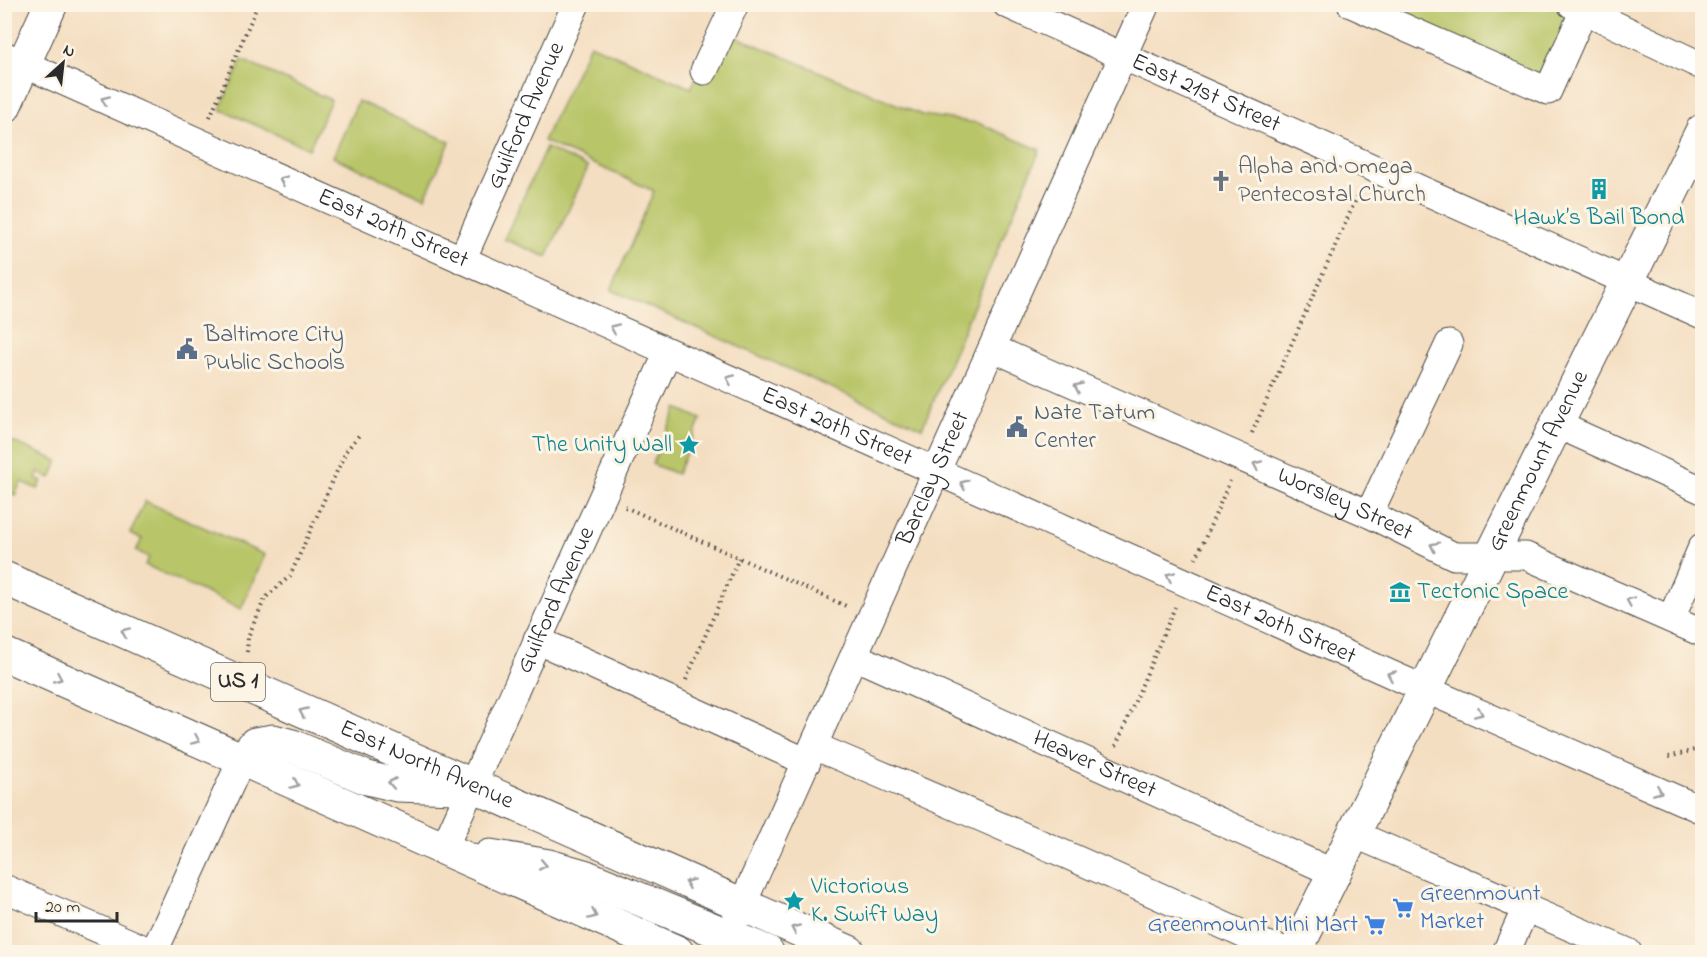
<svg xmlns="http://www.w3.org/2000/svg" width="1707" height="957" viewBox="0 0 1707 957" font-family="'Indie Flower',sans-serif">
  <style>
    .green { fill: #b8c567; stroke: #727849; stroke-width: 1.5 }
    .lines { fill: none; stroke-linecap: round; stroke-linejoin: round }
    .minor-casing { stroke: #494642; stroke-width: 29 }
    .major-casing { stroke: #494642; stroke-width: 35 }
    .path { stroke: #494642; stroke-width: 4; stroke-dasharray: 1.5 4.5; stroke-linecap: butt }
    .minor { stroke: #fff; stroke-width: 27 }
    .major { stroke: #fff; stroke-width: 33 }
    .oneway { stroke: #a0a0a0 }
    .labels { text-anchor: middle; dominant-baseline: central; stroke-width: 6; stroke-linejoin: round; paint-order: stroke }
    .shield { fill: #fcf5e5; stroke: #6a6863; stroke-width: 1.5 }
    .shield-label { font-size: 22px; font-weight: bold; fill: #2b2b2b }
    .street-label { font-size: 24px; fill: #2b2b2b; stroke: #fcf5e5 }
    .worship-label { font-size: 24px; fill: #5b616d; stroke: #fcf5e5; text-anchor: start }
    .culture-label { font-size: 24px; fill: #0d838f; stroke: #fcf5e5; text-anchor: start }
    .service-label { font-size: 24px; fill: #4e5e75; stroke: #fcf5e5; text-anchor: start }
    .shop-label { font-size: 24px; fill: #366cbe; stroke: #fcf5e5; text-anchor: start }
  </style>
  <rect width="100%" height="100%" fill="#fcf5e5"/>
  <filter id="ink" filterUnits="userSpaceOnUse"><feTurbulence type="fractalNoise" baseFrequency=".0167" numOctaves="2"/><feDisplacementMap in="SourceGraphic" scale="12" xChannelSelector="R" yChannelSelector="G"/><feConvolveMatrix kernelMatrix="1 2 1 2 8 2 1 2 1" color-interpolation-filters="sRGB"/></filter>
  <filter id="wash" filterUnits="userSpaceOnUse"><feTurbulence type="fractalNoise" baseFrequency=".008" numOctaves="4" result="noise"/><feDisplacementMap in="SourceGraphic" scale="24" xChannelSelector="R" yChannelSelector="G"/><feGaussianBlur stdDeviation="1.35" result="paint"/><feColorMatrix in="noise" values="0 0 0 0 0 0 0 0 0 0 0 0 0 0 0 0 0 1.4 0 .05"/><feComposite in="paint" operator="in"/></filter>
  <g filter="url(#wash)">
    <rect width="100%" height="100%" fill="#f4dec1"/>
    <g class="green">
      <polygon points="1377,5 1548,5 1573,16 1548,82"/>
      <polygon points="728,33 922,115 978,123 1040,150 922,428 611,290 654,191 543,141 590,44 691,88 716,39"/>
      <polygon points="242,60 331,100 309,149 220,109"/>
      <polygon points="358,101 450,142 425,198 333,157"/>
      <polygon points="546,148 588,167 547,257 504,239"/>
      <polygon points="677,408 701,419 677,474 652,464"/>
      <polygon points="4,438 58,461 51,478 38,472 36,478 42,481 38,489 21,482 15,495 5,491"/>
      <polygon points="145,501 265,555 241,609 145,565 149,557 136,551 142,539 130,534"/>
    </g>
  </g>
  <g filter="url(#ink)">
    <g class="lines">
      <defs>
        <g id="minor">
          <path id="s1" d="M1006 4 1702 315"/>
          <polyline points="1351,4 1548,91 1584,10"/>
          <polyline points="1571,4 1702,66"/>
          <path id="s2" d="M4 55 1395 676 1702 810"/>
          <polyline points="704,71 735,4"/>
          <path id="s3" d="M462 260 576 4"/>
          <path id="s4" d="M992 348 1369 514 1454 556H1526L1702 633"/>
          <polyline points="1556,424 1702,490"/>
          <polyline points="1369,514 1449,344"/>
          <polyline points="1671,619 1702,547"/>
          <polyline points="537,640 807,762"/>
          <path id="s5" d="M854 656 1334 873"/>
          <path d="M814 746C965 810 1115 875 1264 944L1291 952"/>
          <polyline points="1354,834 1628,952"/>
          <path id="s6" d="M444 848 668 352"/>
          <polyline points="4,888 151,952"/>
          <polyline points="154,952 241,761"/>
          <path id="s7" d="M721 952 1146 4"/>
          <polyline points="1506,952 1526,908"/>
        </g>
        <g id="major">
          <polyline points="4,107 51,4"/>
          <path id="s8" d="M4 578 849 952"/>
          <polyline points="4,654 677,952"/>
          <polyline points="241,761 255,744 273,741 292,746 367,778 397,785 455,787"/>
          <polyline points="490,856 549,866 584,876 767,952"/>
          <path id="s9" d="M1295 952 1702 131"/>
        </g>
      </defs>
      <use href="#minor" class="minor-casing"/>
      <use href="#major" class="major-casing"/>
      <g class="path">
        <polyline points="210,117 258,4"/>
        <polyline points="1252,433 1360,190"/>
        <polyline points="625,507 846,606"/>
        <polyline points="1196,559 1230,481"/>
        <polyline points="247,652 248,637 265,598 290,576 346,451 360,434"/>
        <polyline points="686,680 739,558"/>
        <polyline points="1116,746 1175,607"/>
        <polyline points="1669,757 1702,748"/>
      </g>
      <use href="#minor" class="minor"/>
      <use href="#major" class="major"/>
    </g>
    <defs><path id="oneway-chevron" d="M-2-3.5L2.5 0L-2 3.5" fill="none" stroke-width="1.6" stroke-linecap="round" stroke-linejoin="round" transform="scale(1.5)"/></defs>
    <g class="oneway">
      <use href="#oneway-chevron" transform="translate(105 100) rotate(-156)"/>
      <use href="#oneway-chevron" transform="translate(283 180) rotate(-156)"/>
      <use href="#oneway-chevron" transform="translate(614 328) rotate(-156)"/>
      <use href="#oneway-chevron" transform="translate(730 379) rotate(-156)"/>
      <use href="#oneway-chevron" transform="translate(1078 387) rotate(-156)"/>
      <use href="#oneway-chevron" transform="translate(1257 465) rotate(-156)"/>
      <use href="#oneway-chevron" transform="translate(964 484) rotate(-156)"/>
      <use href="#oneway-chevron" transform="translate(1434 546) rotate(-154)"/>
      <use href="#oneway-chevron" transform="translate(1170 576) rotate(-156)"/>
      <use href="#oneway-chevron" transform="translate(1630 601) rotate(-157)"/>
      <use href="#oneway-chevron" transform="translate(125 632) rotate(-156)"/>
      <use href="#oneway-chevron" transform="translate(1391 675) rotate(-156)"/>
      <use href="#oneway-chevron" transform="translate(58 678) rotate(24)"/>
      <use href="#oneway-chevron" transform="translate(303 712) rotate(-156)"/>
      <use href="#oneway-chevron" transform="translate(1479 713) rotate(23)"/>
      <use href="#oneway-chevron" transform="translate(196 740) rotate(24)"/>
      <use href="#oneway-chevron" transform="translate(392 783) rotate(-170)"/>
      <use href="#oneway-chevron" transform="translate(295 784) rotate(23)"/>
      <use href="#oneway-chevron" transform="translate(1658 791) rotate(23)"/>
      <use href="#oneway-chevron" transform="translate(543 865) rotate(11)"/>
      <use href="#oneway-chevron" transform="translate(689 883) rotate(-156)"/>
      <use href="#oneway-chevron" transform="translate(593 915) rotate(24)"/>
      <use href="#oneway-chevron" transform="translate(795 929) rotate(-156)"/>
    </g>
  </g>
  <defs>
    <symbol id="church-bare" viewBox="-9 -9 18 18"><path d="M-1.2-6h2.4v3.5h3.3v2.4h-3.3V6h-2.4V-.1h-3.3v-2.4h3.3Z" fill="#6b7280" stroke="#fcf5e5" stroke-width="2.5" paint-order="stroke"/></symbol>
    <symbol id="building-bare" viewBox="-9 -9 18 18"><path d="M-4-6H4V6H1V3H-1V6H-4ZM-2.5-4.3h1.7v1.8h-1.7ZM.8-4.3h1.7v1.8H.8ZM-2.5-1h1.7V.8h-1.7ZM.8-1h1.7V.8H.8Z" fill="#0f9aa8" stroke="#fcf5e5" stroke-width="2.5" paint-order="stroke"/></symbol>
    <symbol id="civic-bare" viewBox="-9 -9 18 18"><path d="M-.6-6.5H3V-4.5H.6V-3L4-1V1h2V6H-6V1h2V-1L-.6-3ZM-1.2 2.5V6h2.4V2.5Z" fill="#5c6f8a" stroke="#fcf5e5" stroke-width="2.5" paint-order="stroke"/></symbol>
    <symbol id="sight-bare" viewBox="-9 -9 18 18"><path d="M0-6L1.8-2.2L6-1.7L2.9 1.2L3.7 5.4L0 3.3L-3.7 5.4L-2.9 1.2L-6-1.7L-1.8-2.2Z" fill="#0f9aa8" stroke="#fcf5e5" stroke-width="2.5" paint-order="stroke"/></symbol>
    <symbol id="museum-bare" viewBox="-9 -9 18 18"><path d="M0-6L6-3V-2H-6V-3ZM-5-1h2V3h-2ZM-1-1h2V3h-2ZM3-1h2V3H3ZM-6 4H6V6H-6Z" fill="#0f9aa8" stroke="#fcf5e5" stroke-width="2.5" paint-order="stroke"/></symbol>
    <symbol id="supermarket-bare" viewBox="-9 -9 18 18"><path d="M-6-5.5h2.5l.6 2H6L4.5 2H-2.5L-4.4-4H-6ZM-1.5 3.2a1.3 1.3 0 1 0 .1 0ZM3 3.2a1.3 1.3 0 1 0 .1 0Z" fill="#3f7fe0" stroke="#fcf5e5" stroke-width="2.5" paint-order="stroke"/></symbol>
  </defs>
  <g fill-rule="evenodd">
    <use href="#church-bare" x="1206" y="166" width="30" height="30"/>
    <use href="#building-bare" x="1584" y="174" width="30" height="30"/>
    <use href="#civic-bare" x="172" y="334" width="30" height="30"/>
    <use href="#civic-bare" x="1002" y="412" width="30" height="30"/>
    <use href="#sight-bare" x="674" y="430" width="30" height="30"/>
    <use href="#museum-bare" x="1385" y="577" width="30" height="30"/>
    <use href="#sight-bare" x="779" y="886" width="30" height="30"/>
    <use href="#supermarket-bare" x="1388" y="893" width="30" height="30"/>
    <use href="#supermarket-bare" x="1360" y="910" width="30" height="30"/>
  </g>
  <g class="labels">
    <rect class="shield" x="211" y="663" width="54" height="38" rx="4.5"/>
    <g class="shield-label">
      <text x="238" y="682">US 1</text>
    </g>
    <g class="street-label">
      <text stroke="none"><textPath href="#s1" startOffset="219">East 21st Street</textPath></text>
      <text stroke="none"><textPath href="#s3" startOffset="158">Guilford Avenue</textPath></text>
      <text stroke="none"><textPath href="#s2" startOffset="426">East 20th Street</textPath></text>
      <text stroke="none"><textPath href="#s2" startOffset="912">East 20th Street</textPath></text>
      <text stroke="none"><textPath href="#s9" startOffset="548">Greenmount Avenue</textPath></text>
      <text stroke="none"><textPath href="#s7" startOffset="519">Barclay Street</textPath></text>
      <text stroke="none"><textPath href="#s4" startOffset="386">Worsley Street</textPath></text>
      <text stroke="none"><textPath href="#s6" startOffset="272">Guilford Avenue</textPath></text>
      <text stroke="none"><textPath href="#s2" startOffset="1398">East 20th Street</textPath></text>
      <text stroke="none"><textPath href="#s5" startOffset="264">Heaver Street</textPath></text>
      <text stroke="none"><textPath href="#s8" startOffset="462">East North Avenue</textPath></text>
    </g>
    <g class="worship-label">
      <text x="1238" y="167">Alpha and Omega<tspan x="1238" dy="28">Pentecostal Church</tspan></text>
    </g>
    <g class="culture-label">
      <text x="1599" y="218" text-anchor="middle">Hawk’s Bail Bond</text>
      <text x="672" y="445" text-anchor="end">The Unity Wall</text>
      <text x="1417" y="592">Tectonic Space</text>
      <text x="811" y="887">Victorious<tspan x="811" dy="28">K. Swift Way</tspan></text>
    </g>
    <g class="service-label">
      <text x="204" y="335">Baltimore City<tspan x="204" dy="28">Public Schools</tspan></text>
      <text x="1034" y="413">Nate Tatum<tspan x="1034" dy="28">Center</tspan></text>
    </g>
    <g class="shop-label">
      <text x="1420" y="894">Greenmount<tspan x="1420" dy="28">Market</tspan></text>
      <text x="1358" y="925" text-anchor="end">Greenmount Mini Mart</text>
    </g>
  </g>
  <rect width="1707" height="957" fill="none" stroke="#fcf5e5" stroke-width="24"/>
  <g transform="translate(63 63) rotate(27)" stroke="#fcf5e5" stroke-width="4.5" paint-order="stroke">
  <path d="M0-4.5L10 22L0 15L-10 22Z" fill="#2b2b2b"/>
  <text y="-9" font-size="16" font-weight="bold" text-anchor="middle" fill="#2b2b2b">N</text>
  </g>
  <path d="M36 912v9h81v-9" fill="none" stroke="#2b2b2b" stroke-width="3"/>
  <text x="45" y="912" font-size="18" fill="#2b2b2b" stroke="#fcf5e5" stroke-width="4.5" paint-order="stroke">20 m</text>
</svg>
